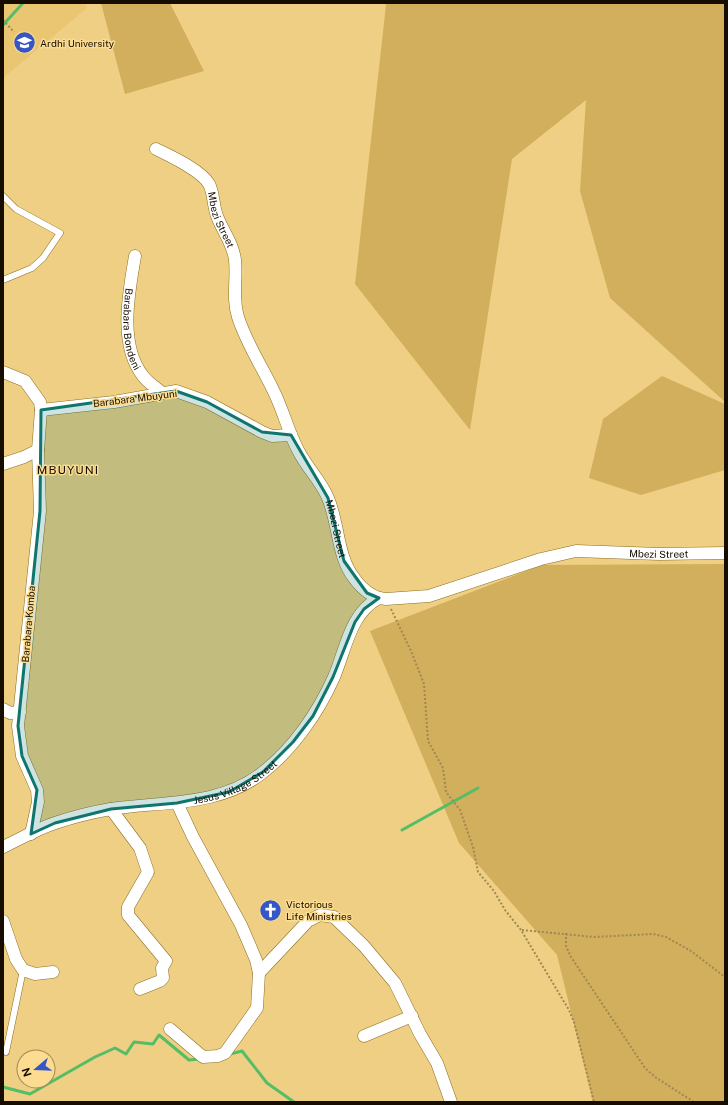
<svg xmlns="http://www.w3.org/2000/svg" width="728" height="1105" viewBox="0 0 728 1105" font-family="'Public Sans',sans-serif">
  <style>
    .built { fill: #eac672 }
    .green { fill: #d1af5c }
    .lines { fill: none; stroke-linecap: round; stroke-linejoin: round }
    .stream { stroke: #56bd67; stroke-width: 3 }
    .lane-casing { stroke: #8c6e1f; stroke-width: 7 }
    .street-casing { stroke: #8c6e1f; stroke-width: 13 }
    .path { stroke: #9f8853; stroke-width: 2; stroke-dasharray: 2 2; stroke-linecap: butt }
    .lane { stroke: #fff; stroke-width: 6 }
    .street { stroke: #fff; stroke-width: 12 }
    .marked { fill: #0f766e; fill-opacity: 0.2; stroke: #0f766e; stroke-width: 3; stroke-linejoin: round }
    .labels { text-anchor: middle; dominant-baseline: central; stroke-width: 3; stroke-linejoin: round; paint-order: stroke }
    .poi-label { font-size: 10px; fill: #160d00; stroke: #fcdc90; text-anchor: start }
    .street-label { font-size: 10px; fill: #160d00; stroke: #fcdc90 }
    .quarter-label { font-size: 12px; letter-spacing: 1px; fill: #160d00; stroke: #fcdc90 }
  </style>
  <rect width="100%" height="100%" fill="#efcf83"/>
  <polygon class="built" points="3,3 85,3 87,8 3,78"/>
  <g class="green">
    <polygon points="101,3 170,3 204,71 125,94"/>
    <polygon points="384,3 725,3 725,402 610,298 580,191 586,100 512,159 470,430 355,284 386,5"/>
    <polygon points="662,376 725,404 725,470 641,495 589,478 603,419"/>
    <polygon points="725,564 725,1102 593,1102 557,955 459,843 370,631 542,565"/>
  </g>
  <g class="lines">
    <g class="stream">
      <polyline points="3,25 23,3"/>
      <polyline points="402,830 478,788"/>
      <polyline points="230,1054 242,1051 267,1083 294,1102"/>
      <polyline points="3,1087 30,1094 95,1057 115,1048 126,1054 134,1042 153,1044 159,1035 189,1060 199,1059"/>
    </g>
    <defs>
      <g id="lane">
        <polyline points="3,196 16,209 60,233 43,258 32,268 3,280"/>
        <polyline points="6,1052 23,970"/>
      </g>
      <g id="street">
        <path id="s1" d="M156 149C170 156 201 170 209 184 214 193 213 206 217 216 223 232 233 243 235 260 237 280 232 298 238 317 247 345 263 368 275 394 284 413 289 434 299 452 308 469 321 481 328 498 339 524 337 556 354 578 362 589 372 598 386 599L429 596 541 559 576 551 659 554 725 553"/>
        <path id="s2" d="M135 256C129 292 118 344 143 376 148 383 156 387 162 393"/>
        <polyline points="3,372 25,381 40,402 41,410 38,450 40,511 18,726 22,756 37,790 38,802 31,834"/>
        <polyline points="41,410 114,402 176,391 207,402 262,432 272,436 291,435"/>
        <polyline points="3,464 24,457 38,450"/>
        <polyline points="3,709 10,713 20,712"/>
        <polyline points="111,809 140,848 148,872 128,907 128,915 166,961 162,968 163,978 160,981 140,989"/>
        <path id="s3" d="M3 847C20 839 37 829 55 823 73 817 93 812 111 809 162 801 219 807 262 773 293 749 318 713 334 677 346 649 350 613 379 598"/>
        <polyline points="3,921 16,959 23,970 35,974 53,972"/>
        <polyline points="259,973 308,921 320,915 334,917 364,946 395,983 420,1034 437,1063 451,1102"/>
        <polyline points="170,1029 203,1057 218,1056 225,1053 257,1008 259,973 256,960 241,925 193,837 177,803"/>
        <polyline points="364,1036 412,1016"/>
      </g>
    </defs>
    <use href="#lane" class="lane-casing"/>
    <use href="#street" class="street-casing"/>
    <g class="path">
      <polyline points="3,20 14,32"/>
      <polyline points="391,609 411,651 424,684 428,741 443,768 446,792 460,810 473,847 478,872 494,891 505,910 521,930 569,1010 574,1022 594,1102"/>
      <polyline points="522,930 594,937 653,934 666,937 691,951 725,977"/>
      <polyline points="566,933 566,946 571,957 645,1068 655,1077 694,1102"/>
    </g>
    <use href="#lane" class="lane"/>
    <use href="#street" class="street"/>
  </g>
  <path class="marked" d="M176 391 207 402 262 432 291 435 328 498 344 561 367 593 379 598 364 609 355 622 333 677 313 716 293 742 263 772 229 792 177 803 111 809 55 823 31 834 37 790 22 756 18 726 40 511 41 410Z"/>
  <defs>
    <symbol id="university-disc" viewBox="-11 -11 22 22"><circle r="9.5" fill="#3556c7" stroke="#fcdc90"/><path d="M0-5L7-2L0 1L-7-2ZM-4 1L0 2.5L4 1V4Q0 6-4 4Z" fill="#fff"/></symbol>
    <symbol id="church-disc" viewBox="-11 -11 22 22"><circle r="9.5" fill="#3556c7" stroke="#fcdc90"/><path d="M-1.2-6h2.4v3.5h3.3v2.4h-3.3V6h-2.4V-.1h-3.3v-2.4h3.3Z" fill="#fff"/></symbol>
  </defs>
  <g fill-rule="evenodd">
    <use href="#university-disc" x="12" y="30" width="25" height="25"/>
    <use href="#church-disc" x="258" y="898" width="25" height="25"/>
  </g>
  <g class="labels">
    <g class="poi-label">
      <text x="40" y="43">Ardhi University</text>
      <text x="286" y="904">Victorious<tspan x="286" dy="12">Life Ministries</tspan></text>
    </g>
    <g class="street-label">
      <text stroke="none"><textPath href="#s1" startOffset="102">Mbezi Street</textPath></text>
      <text stroke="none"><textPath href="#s2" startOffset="74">Barabara Bondeni</textPath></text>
      <text transform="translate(135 398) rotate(-7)">Barabara Mbuyuni</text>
      <text stroke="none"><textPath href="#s1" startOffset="437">Mbezi Street</textPath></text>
      <text stroke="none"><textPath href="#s1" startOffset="809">Mbezi Street</textPath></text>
      <text transform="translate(28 624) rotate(-85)">Barabara Komba</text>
      <text stroke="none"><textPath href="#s3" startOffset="244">Jesus Village Street</textPath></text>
    </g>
    <g class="quarter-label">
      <text x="68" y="470">MBUYUNI</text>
    </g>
  </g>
  <rect width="728" height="1105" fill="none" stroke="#160d00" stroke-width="8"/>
  <g transform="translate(36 1069) rotate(251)"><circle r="19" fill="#fcdc90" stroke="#a08956"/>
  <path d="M0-3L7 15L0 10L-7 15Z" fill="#3556c7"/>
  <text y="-6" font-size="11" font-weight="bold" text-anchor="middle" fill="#160d00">N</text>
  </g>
</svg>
